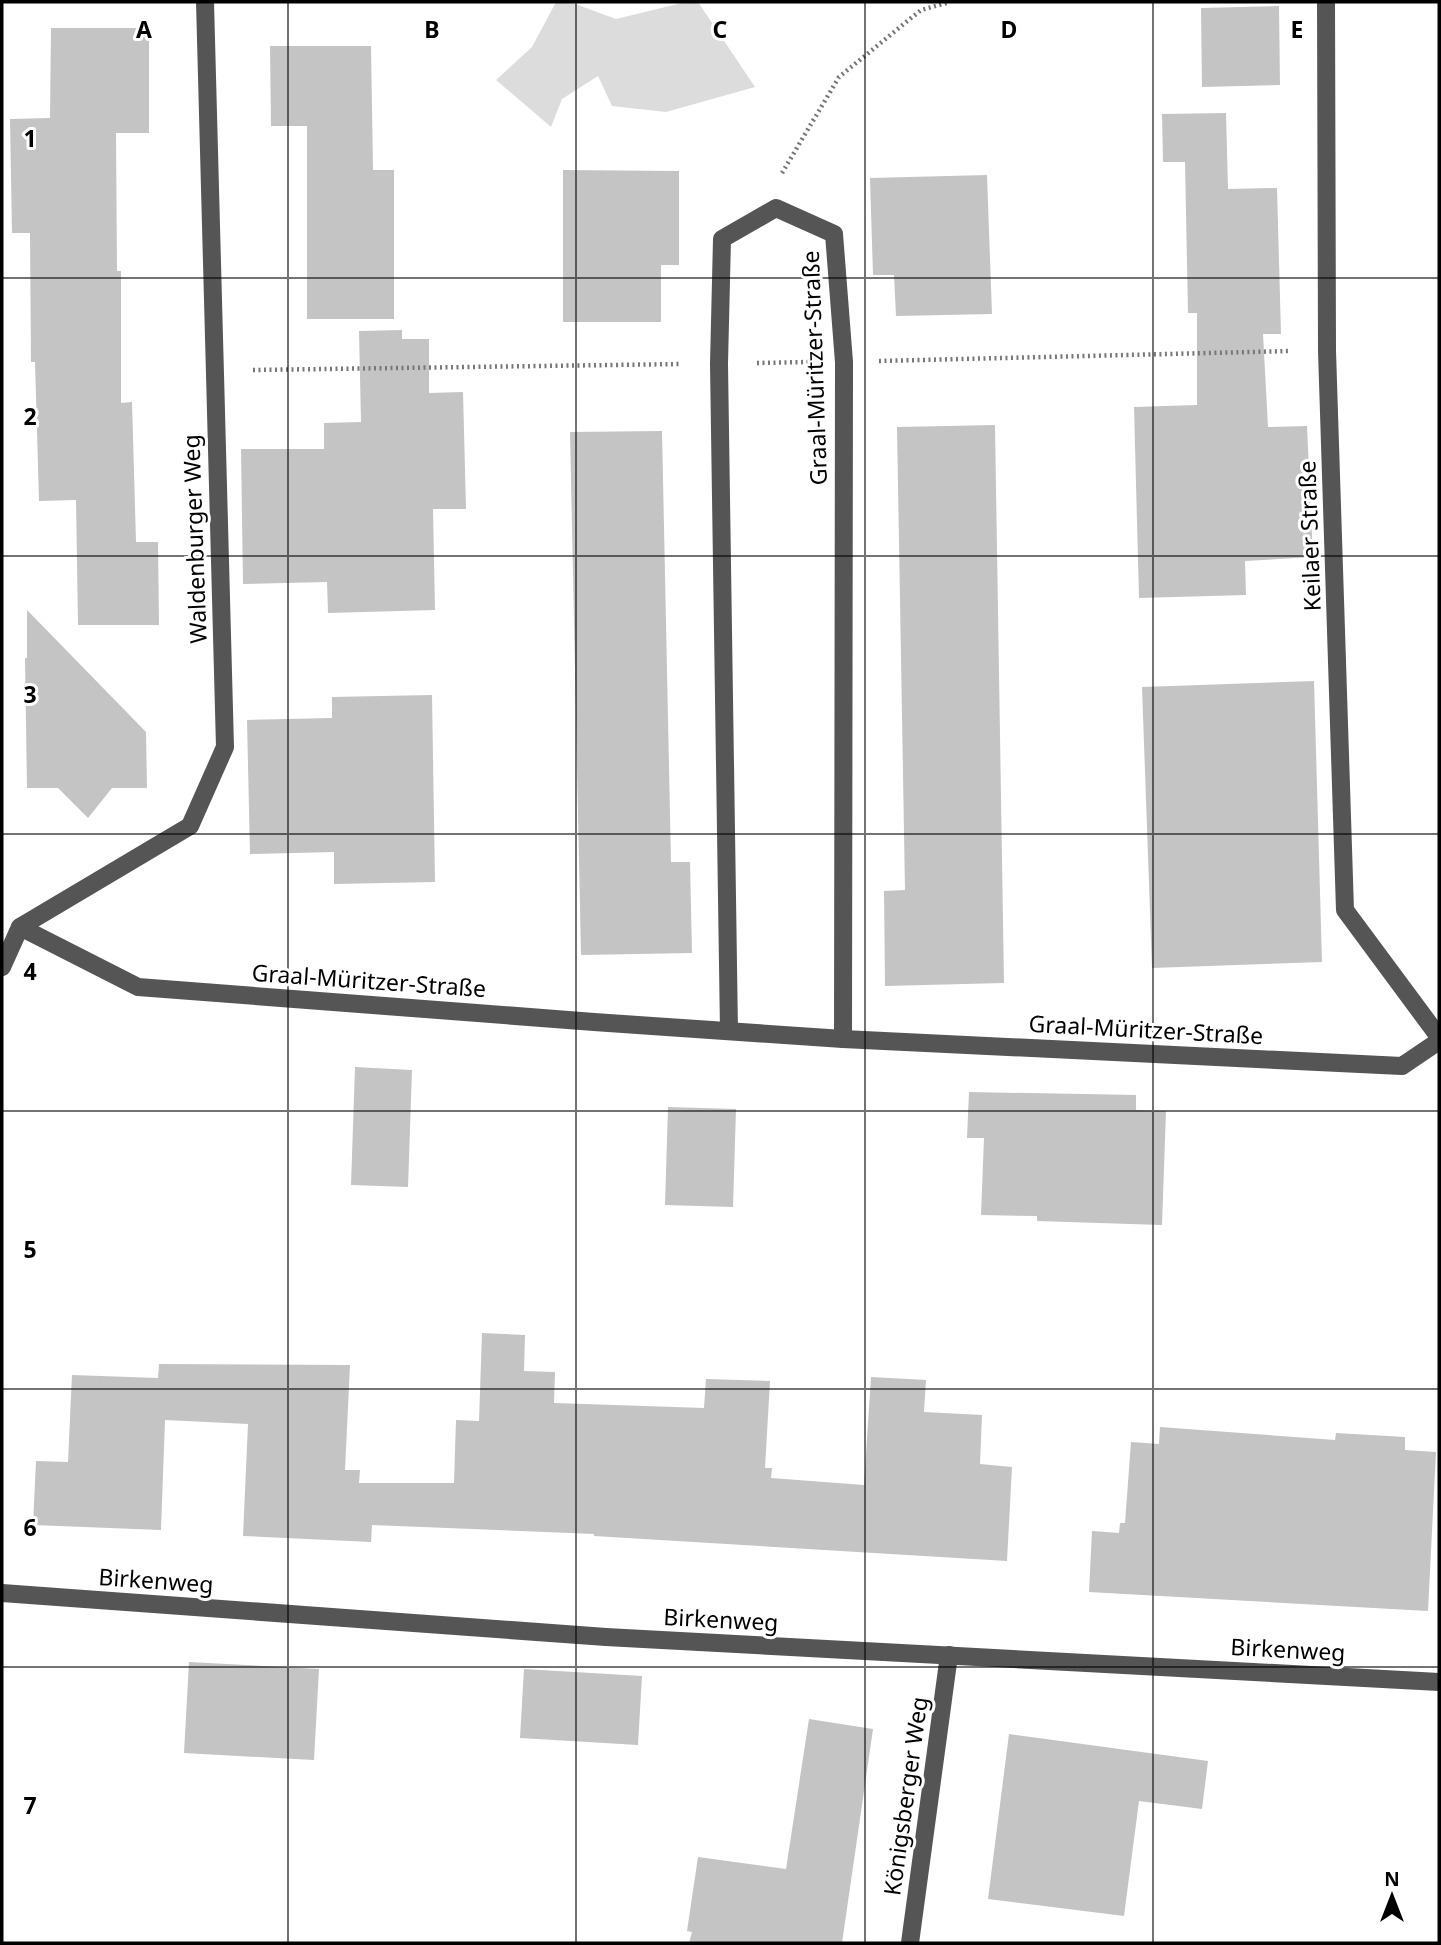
<svg xmlns="http://www.w3.org/2000/svg" width="1441" height="1945" viewBox="0 0 1441 1945" font-family="'Noto Sans',sans-serif">
  <style>
    .green { fill: #dcdcdc }
    .building { fill: #c4c4c4 }
    .lines { fill: none; stroke-linecap: round; stroke-linejoin: round }
    .path { stroke: #777; stroke-width: 4.5; stroke-dasharray: 2 3.5; stroke-linecap: butt }
    .minor { stroke: #555; stroke-width: 18 }
    .grid { fill: none; stroke: #000; stroke-width: 2; stroke-opacity: 0.55 }
    .labels { text-anchor: middle; dominant-baseline: central; stroke-width: 6; stroke-linejoin: round; paint-order: stroke }
    .street-label { font-size: 23px; fill: #000; stroke: #fff }
    .grid-label { font-size: 23px; text-anchor: middle; font-weight: bold; fill: #000; stroke: #fff; stroke-width: 6; stroke-linejoin: round; paint-order: stroke }
  </style>
  <rect width="100%" height="100%" fill="#fff"/>
  <polygon class="green" points="556,2 570,2 616,19 686,2 698,2 755,87 666,112 612,106 598,76 562,99 551,127 496,80 532,47"/>
  <g class="building">
    <polygon points="1279,6 1280,85 1202,87 1201,8"/>
    <polygon points="51,28 149,28 149,133 116,133 117,271 121,271 121,403 132,402 136,542 158,542 159,625 78,625 76,500 39,501 35,362 31,362 30,233 12,233 10,119 50,118"/>
    <polygon points="270,46 371,46 373,170 394,170 394,319 307,319 307,126 271,126"/>
    <polygon points="1226,113 1228,189 1277,188 1281,334 1263,334 1268,427 1307,426 1313,557 1245,561 1246,595 1139,598 1134,407 1197,405 1197,313 1188,313 1185,162 1163,162 1162,114"/>
    <polygon points="563,170 679,171 679,265 661,265 661,322 563,322"/>
    <polygon points="987,175 992,314 896,316 894,275 873,275 870,178"/>
    <polygon points="402,330 402,339 429,339 429,393 463,392 466,509 433,509 435,610 328,613 327,582 243,584 241,449 324,449 324,423 361,422 359,331"/>
    <polygon points="995,425 1004,983 885,986 884,891 905,890 897,427"/>
    <polygon points="662,431 671,862 690,862 692,953 581,955 570,432"/>
    <polygon points="27,610 146,732 147,788 112,788 88,818 58,788 27,788 25,658 27,658"/>
    <polygon points="1314,681 1322,962 1152,968 1142,687"/>
    <polygon points="432,695 435,882 334,884 334,852 250,854 247,720 332,718 332,697"/>
    <polygon points="355,1067 412,1070 408,1187 351,1185"/>
    <polygon points="969,1092 1136,1095 1136,1110 1166,1111 1162,1225 1037,1221 1037,1216 981,1215 984,1138 967,1138"/>
    <polygon points="668,1107 736,1109 733,1207 665,1205"/>
    <polygon points="482,1333 525,1335 524,1371 555,1372 554,1403 704,1408 706,1379 770,1381 765,1468 772,1468 771,1478 864,1485 871,1377 926,1380 924,1412 982,1415 980,1464 1012,1467 1007,1561 594,1536 594,1534 372,1525 371,1542 243,1536 248,1424 165,1420 161,1530 33,1525 36,1461 68,1462 72,1375 158,1378 159,1364 350,1365 345,1470 360,1470 359,1483 454,1483 456,1420 479,1421"/>
    <polygon points="1160,1427 1335,1440 1336,1433 1405,1437 1405,1450 1436,1452 1428,1611 1089,1592 1092,1531 1119,1533 1120,1523 1125,1523 1131,1442 1159,1444"/>
    <polygon points="189,1662 319,1669 314,1760 184,1753"/>
    <polygon points="524,1669 642,1676 638,1745 520,1738"/>
    <polygon points="809,1719 873,1729 842,1943 689,1943 692,1932 687,1931 698,1857 786,1869"/>
    <polygon points="1009,1734 1208,1761 1202,1809 1139,1801 1124,1916 988,1899"/>
  </g>
  <g class="lines">
    <g class="path">
      <polyline points="782,173 839,77 921,10 950,2"/>
      <polyline points="879,361 1291,351"/>
      <polyline points="757,363 808,362"/>
      <polyline points="253,370 682,364"/>
    </g>
    <g class="minor">
      <polyline points="1326,2 1327,351 1345,910 1439,1037"/>
      <polyline points="20,927 138,987 594,1022 843,1039 1402,1066 1439,1041"/>
      <polyline points="2,967 20,927 190,826 225,747 205,2"/>
      <polyline points="729,1031 719,364 722,239 776,208 834,234 844,362 843,1039"/>
      <polyline points="2,1593 606,1637 1439,1682"/>
      <polyline points="910,1943 949,1655"/>
    </g>
  </g>
  <path class="grid" d="M288 2V1943M576 2V1943M865 2V1943M1153 2V1943M2 278H1439M2 556H1439M2 834H1439M2 1111H1439M2 1389H1439M2 1667H1439"/>
  <g class="labels">
    <g class="street-label">
      <text transform="translate(814 368) rotate(-92)">Graal-Müritzer-Straße</text>
      <text transform="translate(1309 536) rotate(-92)">Keilaer Straße</text>
      <text transform="translate(194 539) rotate(-92)">Waldenburger Weg</text>
      <text transform="translate(369 980) rotate(4)">Graal-Müritzer-Straße</text>
      <text transform="translate(1146 1029) rotate(3)">Graal-Müritzer-Straße</text>
      <text transform="translate(156 1580) rotate(4)">Birkenweg</text>
      <text transform="translate(721 1619) rotate(3)">Birkenweg</text>
      <text transform="translate(1288 1649) rotate(3)">Birkenweg</text>
      <text transform="translate(905 1796) rotate(-82)">Königsberger Weg</text>
    </g>
  </g>
  <g class="grid-label">
    <text x="144" y="38">A</text>
    <text x="432" y="38">B</text>
    <text x="720" y="38">C</text>
    <text x="1009" y="38">D</text>
    <text x="1297" y="38">E</text>
    <text x="30" y="147">1</text>
    <text x="30" y="425">2</text>
    <text x="30" y="703">3</text>
    <text x="30" y="980">4</text>
    <text x="30" y="1258">5</text>
    <text x="30" y="1536">6</text>
    <text x="30" y="1814">7</text>
  </g>
  <rect width="1441" height="1945" fill="none" stroke="#000000" stroke-width="7"/>
  <g transform="translate(1392 1896)" stroke="#ffffff" stroke-width="5" paint-order="stroke">
  <path d="M0-5L12 26L0 18L-12 26Z" fill="#000000"/>
  <text y="-10" font-size="19" font-weight="bold" text-anchor="middle" fill="#000000">N</text>
  </g>
</svg>
